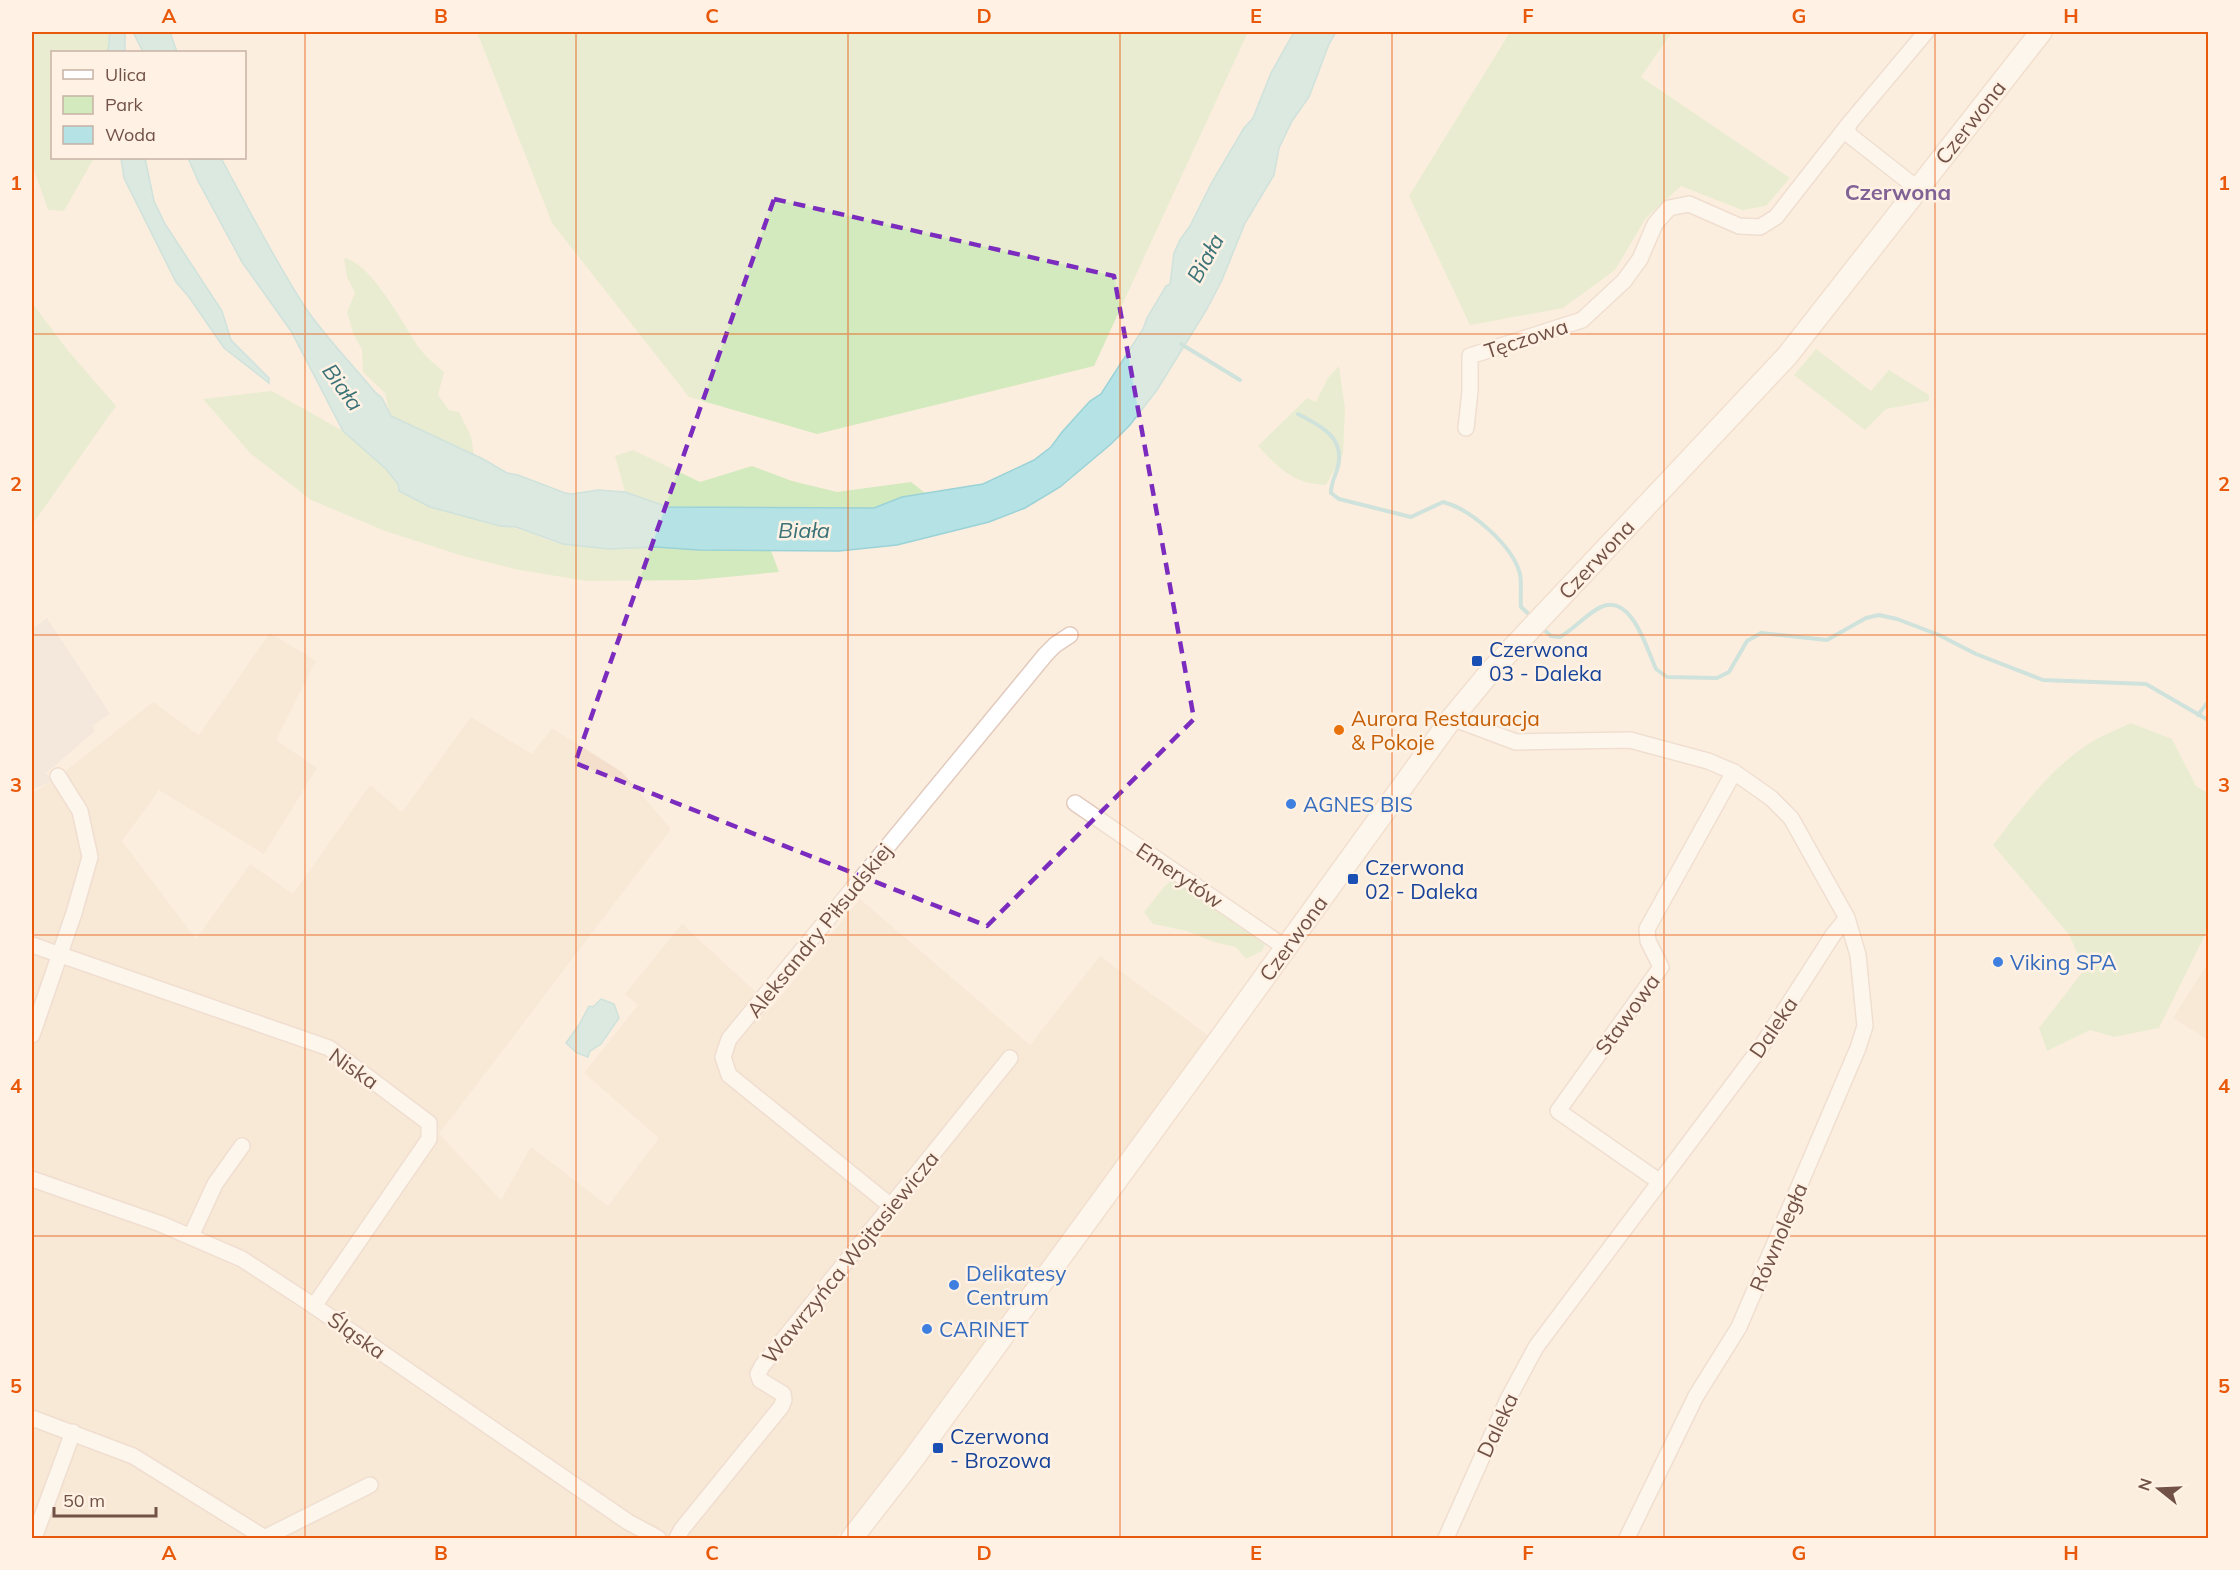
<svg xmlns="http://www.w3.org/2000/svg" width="2240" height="1570" viewBox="0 0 2240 1570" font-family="Mulish,sans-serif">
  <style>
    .residential { fill: #f4dfcd }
    .industrial { fill: #eae1db }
    .green { fill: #d3e9be }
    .water { fill: #b4e2e5; stroke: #9ad2d7; stroke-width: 1.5 }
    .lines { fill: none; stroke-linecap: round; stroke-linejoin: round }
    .stream { stroke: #9ad2d7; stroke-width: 4 }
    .minor-casing { stroke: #e2cbbe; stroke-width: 18 }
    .secondary-casing { stroke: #e7ccbb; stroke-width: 24 }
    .minor { stroke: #fff; stroke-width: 15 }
    .secondary { stroke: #fff; stroke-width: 21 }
    .marked { fill: none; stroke: #7b2cbf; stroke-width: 4.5; stroke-dasharray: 12 8; stroke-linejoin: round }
    .grid { fill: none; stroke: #e8590c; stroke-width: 1.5; stroke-opacity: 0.55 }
    .transit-dot { fill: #1a4fb4; stroke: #fff2e4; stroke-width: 2 }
    .food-dot { fill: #e8710a; stroke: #fff2e4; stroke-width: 2 }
    .shop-dot { fill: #3f7fe0; stroke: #fff2e4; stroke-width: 2 }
    .labels { text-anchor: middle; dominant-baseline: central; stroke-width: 5; stroke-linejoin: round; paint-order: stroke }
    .street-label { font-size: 21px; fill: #725247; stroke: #fff2e4 }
    .transit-label { font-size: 21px; fill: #164399; stroke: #fff2e4; text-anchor: start }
    .food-label { font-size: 21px; fill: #c56008; stroke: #fff2e4; text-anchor: start }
    .shop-label { font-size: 21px; fill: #366cbe; stroke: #fff2e4; text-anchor: start }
    .neighbourhood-label { font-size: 22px; font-weight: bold; fill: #806295; stroke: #fff2e4 }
    .water-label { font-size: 22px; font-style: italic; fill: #3b7378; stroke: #fff2e4 }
    .neatline { fill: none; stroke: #e8590c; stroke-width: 2 }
    .grid-label { font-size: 20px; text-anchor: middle; font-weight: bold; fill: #e8590c }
  </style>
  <rect width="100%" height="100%" fill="#fceede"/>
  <g class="residential">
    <polygon points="270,633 316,661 276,740 317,768 264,854 159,790 122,841 196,939 250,864 293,894 370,785 402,812 471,717 532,754 552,728 622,772 671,829 439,1134 501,1200 531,1147 608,1206 659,1138 584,1073 638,1005 625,994 682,924 772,1007 860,899 1030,1045 1100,956 1209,1036 849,1527 835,1538 32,1538 32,793 53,781 153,702 199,735"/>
    <polygon points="2208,963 2208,1040 2173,1018"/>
  </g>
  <polygon class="industrial" points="47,618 110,714 92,726 95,731 46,773 53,781 32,790 32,629"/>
  <g class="green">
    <polygon points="32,32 110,32 108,52 52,52 52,158 94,158 64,211 48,210 32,164"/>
    <polygon points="477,32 1248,32 1094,366 817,434 689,397 552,223"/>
    <polygon points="1510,32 1672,32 1641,77 1790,178 1766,206 1742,210 1681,186 1646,218 1615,270 1563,308 1470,325 1409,196"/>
    <path d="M344 258C371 262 405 327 420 349 427 358 436 365 444 372L438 395 449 410 459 412 471 436 474 456 390 416 385 393 363 372 362 350 353 333 347 312 355 293 347 277Z"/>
    <polygon points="32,303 70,353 116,406 32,525"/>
    <polygon points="1816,349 1871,391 1889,370 1929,395 1929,401 1886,409 1865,430 1794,375"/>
    <path d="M1339 366 1345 409 1343 454 1326 485C1292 483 1281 470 1258 446L1307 398 1316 402 1328 378Z"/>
    <path d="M272 391 343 431 386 469 398 484 500 526C526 527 541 541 565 544 596 549 626 546 657 547 695 549 733 550 771 551L779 572 695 580 587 581 519 570 463 556 385 531 311 500 251 454 203 399Z"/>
    <polygon points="633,450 700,482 752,466 792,481 837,492 911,482 925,493 902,497 874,508 668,507 625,492 615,456"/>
    <path d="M2131 723 2172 739 2196 786 2208 793V929L2159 1028 2114 1037 2090 1030 2047 1051 2039 1028 2084 970 2070 936 1993 845C2022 807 2052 766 2093 741 2105 734 2119 729 2131 723Z"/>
    <polygon points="1178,874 1268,937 1262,951 1246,959 1236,947 1214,942 1187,931 1153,924 1144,912 1164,887"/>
  </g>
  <g class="water">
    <polygon points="110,32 127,32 125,33 125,52 108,52"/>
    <polygon points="133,32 170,32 177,52 143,52"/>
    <path d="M1294 32H1336L1329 44 1309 97 1292 121 1279 148 1274 175 1245 223 1222 280 1207 309 1157 390 1130 425 1111 444 1060 487 1025 508 989 522 897 545 839 551 699 550 655 547 609 549 563 544 516 527 500 526 430 507 399 491 398 484 386 469 343 431 291 331 242 262 198 181 188 158H221C248 208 274 259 305 307 325 337 352 364 375 392L382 398 391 416 483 459 507 473 518 475 565 493 572 494 598 490 625 492 668 507 874 508 902 497 983 484 1034 460 1051 447 1062 432 1090 401 1101 394 1143 329 1147 318 1166 286 1170 284 1174 253 1180 240 1190 226 1212 182 1244 128 1253 118 1271 73Z"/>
    <polygon points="121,158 145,158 154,201 165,224 222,311 231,340 269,378 269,383 224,348 189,297 176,282 124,178"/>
    <polygon points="601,999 614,1004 619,1018 601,1044 590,1051 588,1057 577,1053 566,1043 579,1025 589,1006 593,1007"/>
  </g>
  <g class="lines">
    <g class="stream">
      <polyline points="1181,344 1240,380"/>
      <path d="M1298 414C1322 426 1347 439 1337 470 1334 479 1331 483 1331 493L1339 499 1411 517 1443 502C1471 509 1513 546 1520 574 1522 585 1520 596 1521 607L1533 618"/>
      <path d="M1542 628 1551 636 1560 637C1574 629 1590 611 1601 607 1632 593 1647 650 1656 669L1667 677 1717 678 1729 672 1747 641 1761 633 1827 640 1866 618 1879 615 1897 619 1939 635 1976 654 2043 680 2146 684 2208 720"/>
      <polyline points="2198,715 2208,702"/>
    </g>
    <defs>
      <g id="minor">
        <polyline points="1918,189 1848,134 1848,125 1926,32"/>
        <polyline points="1466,428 1470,391 1470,356 1582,320 1624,281 1640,259 1655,224 1669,208 1689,204 1739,226 1760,227 1776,217 1848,125"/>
        <polyline points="1075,803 1286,948"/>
        <polyline points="32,945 329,1048 429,1123 429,1139 314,1306"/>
        <polyline points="32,1035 74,913 90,857 80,811 58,776"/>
        <polyline points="32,1179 161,1224 242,1259 314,1306 628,1522 658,1538"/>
        <polyline points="1660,1182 1558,1111 1661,967 1648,941 1647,929 1734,772"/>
        <polyline points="891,1206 729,1075 723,1057 729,1039 1046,654 1055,645 1070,635"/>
        <polyline points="191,1236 215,1184 242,1146"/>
        <polyline points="32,1418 133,1456 265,1538"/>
        <polyline points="34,1538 73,1432"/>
        <polyline points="264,1538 370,1485"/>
        <polyline points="677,1538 682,1529 781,1407 784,1400 783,1394 760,1380 758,1374 762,1366 1010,1058"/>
        <polyline points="1446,1538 1508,1399 1536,1347 1761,1047 1833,935 1847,918 1791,818 1771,798 1734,772 1708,761 1630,740 1516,742 1452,718"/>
        <polyline points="1627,1538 1696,1396 1739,1327 1858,1048 1865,1026 1858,955 1847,918"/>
      </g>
      <polyline id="secondary" points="852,1538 911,1462 1219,1040 1452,718 1491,671 1787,356 2041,32"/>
    </defs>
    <use href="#minor" class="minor-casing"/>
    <use href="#secondary" class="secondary-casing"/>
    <use href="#minor" class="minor"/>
    <use href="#secondary" class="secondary"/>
  </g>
  <path d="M0 0H2240V1570H0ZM774 199 1114 276 1194 719 987 926 575 763Z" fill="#fceede" fill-opacity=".55" fill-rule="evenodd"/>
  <path class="marked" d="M774 199 1114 276 1194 719 987 926 575 763Z"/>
  <path class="grid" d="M305 32V1538M576 32V1538M848 32V1538M1120 32V1538M1392 32V1538M1664 32V1538M1935 32V1538M32 334H2208M32 635H2208M32 935H2208M32 1236H2208"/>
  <g class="transit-dot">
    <rect x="1471" y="655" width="12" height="12" rx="3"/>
    <rect x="1347" y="873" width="12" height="12" rx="3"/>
    <rect x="932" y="1442" width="12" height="12" rx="3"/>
  </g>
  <circle class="food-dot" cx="1339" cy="730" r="6"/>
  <g class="shop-dot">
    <circle cx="1291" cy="804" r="6"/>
    <circle cx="1998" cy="962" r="6"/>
    <circle cx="954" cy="1285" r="6"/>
    <circle cx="927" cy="1329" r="6"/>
  </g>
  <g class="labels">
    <g class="street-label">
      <text transform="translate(1970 122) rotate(-52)">Czerwona</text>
      <text transform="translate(1526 338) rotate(-18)">Tęczowa</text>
      <text transform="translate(1596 559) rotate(-47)">Czerwona</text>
      <text transform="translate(1180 875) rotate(34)">Emerytów</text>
      <text transform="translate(819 930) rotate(-51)">Aleksandry Piłsudskiej</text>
      <text transform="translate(1293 938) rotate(-54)">Czerwona</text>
      <text transform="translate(1627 1014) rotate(-54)">Stawowa</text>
      <text transform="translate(1773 1027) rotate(-56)">Daleka</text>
      <text transform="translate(354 1068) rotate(35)">Niska</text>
      <text transform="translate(1778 1237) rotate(-67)">Równoległa</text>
      <text transform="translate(850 1257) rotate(-51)">Wawrzyńca Wojtasiewicza</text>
      <text transform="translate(357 1335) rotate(35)">Śląska</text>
      <text transform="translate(1497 1425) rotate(-65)">Daleka</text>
    </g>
    <g class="transit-label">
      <text x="1489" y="649">Czerwona<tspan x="1489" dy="24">03 - Daleka</tspan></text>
      <text x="1365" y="867">Czerwona<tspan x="1365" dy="24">02 - Daleka</tspan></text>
      <text x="950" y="1436">Czerwona<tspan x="950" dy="24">- Brozowa</tspan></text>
    </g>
    <g class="food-label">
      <text x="1351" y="718">Aurora Restauracja<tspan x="1351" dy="24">&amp; Pokoje</tspan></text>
    </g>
    <g class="shop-label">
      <text x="1303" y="804">AGNES BIS</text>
      <text x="2010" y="962">Viking SPA</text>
      <text x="966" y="1273">Delikatesy<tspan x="966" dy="24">Centrum</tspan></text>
      <text x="939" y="1329">CARINET</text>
    </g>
    <g class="neighbourhood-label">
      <text x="1898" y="192">Czerwona</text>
    </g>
    <g class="water-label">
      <text transform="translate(1205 258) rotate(-61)">Biała</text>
      <text transform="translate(343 387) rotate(54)">Biała</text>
      <text x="804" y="530">Biała</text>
    </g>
  </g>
  <rect width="2240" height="1570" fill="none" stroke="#fff2e4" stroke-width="66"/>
  <rect x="51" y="51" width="195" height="108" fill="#fff2e4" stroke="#c7b2a5" stroke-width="1.5"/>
  <rect x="63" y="70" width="30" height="9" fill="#ffffff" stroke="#c7b2a5" stroke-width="1.5"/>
  <text x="105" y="81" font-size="18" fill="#725247">Ulica</text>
  <rect x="63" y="96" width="30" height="18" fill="#d3e9be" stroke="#c7b2a5" stroke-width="1.5"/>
  <text x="105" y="111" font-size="18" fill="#725247">Park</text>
  <rect x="63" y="126" width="30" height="18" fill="#b4e2e5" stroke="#c7b2a5" stroke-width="1.5"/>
  <text x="105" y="141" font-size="18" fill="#725247">Woda</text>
  <g transform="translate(2159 1489) rotate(288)" stroke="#fff2e4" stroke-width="4.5" paint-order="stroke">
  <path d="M0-4.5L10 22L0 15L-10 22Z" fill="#725247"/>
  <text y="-9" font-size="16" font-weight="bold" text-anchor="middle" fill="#725247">N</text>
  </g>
  <path d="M54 1507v9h102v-9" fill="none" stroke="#725247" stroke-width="3"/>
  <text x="63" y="1507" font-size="18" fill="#725247" stroke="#fff2e4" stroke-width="4.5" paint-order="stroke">50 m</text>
  <rect x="33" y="33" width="2174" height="1504" class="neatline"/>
  <g class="grid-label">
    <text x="169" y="23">A</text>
    <text x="441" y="23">B</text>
    <text x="712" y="23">C</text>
    <text x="984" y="23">D</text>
    <text x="1256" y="23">E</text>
    <text x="1528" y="23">F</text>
    <text x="1799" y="23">G</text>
    <text x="2071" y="23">H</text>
    <text x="16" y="190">1</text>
    <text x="2224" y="190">1</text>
    <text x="16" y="491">2</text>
    <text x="2224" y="491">2</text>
    <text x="16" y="792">3</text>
    <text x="2224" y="792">3</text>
    <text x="16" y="1093">4</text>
    <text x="2224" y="1093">4</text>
    <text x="16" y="1393">5</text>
    <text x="2224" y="1393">5</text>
    <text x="169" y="1560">A</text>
    <text x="441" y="1560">B</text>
    <text x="712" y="1560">C</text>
    <text x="984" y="1560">D</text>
    <text x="1256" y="1560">E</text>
    <text x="1528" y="1560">F</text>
    <text x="1799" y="1560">G</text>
    <text x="2071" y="1560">H</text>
  </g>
</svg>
